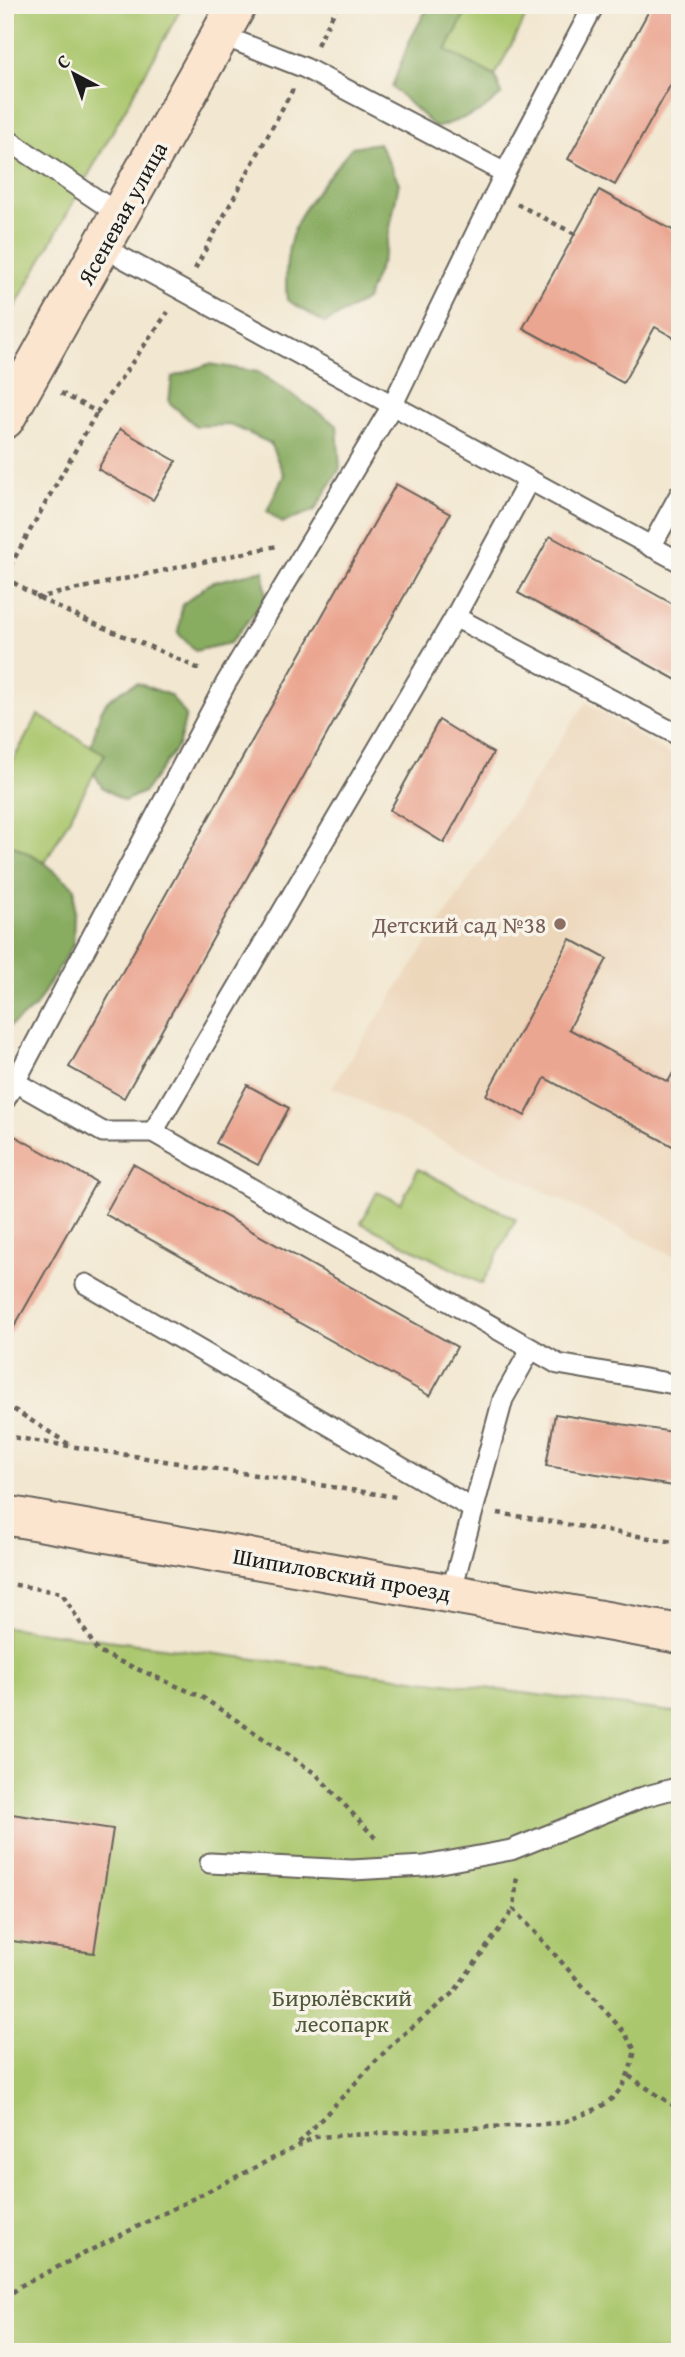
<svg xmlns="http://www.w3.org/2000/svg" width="685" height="2357" viewBox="0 0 685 2357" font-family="'Gentium Book Plus',serif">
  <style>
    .built { fill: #edd7bb }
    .green { fill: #abc76e; stroke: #647245; stroke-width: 2 }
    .forest { fill: #88ac61; stroke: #52643e; stroke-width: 2 }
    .building { fill: #eba691 }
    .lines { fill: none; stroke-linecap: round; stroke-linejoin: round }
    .lane-casing { stroke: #67635b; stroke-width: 23 }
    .secondary-casing { stroke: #67635b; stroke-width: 42 }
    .path { stroke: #67635b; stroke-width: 4.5; stroke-dasharray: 5 5; stroke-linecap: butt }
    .lane { stroke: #fff; stroke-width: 19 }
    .secondary { stroke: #fce5cf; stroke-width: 38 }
    .education-dot { fill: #8d6e63; stroke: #f7f3e8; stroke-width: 2.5 }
    .labels { text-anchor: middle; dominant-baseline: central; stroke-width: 7; stroke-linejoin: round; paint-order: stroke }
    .street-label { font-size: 23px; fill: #1c1c1c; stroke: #f7f3e8 }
    .education-label { font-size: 23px; fill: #785e54; stroke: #f7f3e8; text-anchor: end }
    .park-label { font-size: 23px; fill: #4e5839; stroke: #f7f3e8 }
  </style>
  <rect width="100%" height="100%" fill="#f7f3e8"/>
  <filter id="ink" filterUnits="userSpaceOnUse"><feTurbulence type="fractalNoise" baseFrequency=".0143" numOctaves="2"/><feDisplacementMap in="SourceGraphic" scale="14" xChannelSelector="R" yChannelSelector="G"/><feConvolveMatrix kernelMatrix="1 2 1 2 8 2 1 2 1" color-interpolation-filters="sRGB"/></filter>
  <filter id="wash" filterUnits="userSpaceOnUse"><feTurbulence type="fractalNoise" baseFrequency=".00686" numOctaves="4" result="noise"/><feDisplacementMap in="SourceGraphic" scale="28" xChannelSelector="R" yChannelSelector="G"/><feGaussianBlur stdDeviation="1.57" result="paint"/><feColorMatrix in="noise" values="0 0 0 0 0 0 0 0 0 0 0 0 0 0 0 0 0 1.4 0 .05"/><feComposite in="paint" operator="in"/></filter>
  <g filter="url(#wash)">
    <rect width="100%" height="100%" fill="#f2e7d0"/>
    <polygon class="built" points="586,702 680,761 680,1259 332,1087"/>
    <g class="green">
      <polygon points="5,5 183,5 5,325"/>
      <polygon points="470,5 532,5 495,76 446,51"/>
      <polygon points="38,715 105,754 45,863 5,841 5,775"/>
      <polygon points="418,1169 516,1219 482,1284 361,1223 377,1192 401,1203"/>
      <polygon points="5,1627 680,1713 680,2352 5,2352"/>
    </g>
    <g class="forest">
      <polygon points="429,5 470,5 446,50 495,76 502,94 480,112 436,128 392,87 409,42"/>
      <path d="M379 143 399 183 385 253 366 300 325 323 287 300C280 224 308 203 352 147Z"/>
      <polygon points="209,364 258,372 337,425 340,468 315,510 282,523 267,511 284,475 270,443 231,425 196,426 169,402 172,377"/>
      <polygon points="264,570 266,598 230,643 195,651 178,633 182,605 210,583"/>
      <path d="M137 683 170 695 186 715 179 744 144 792 124 801 102 787 94 773 105 754 91 746C102 707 98 701 137 683Z"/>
      <polygon points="5,841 45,863 75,888 73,945 35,1007 5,1030"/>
    </g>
    <g id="blocks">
      <g class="building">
        <polygon points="652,5 680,5 680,68 615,185 568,159"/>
        <polygon points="599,190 680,234 680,341 655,327 623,383 523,328"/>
        <polygon points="120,429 176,461 153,500 98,469"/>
        <polygon points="396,484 450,514 124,1098 69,1067"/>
        <polygon points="550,536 680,608 680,682 518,593"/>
        <polygon points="439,720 493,753 444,843 390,810"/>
        <polygon points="570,939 607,959 569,1029 668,1082 680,1060 680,1150 545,1078 525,1116 486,1095"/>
        <polygon points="247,1085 289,1108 258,1165 216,1143"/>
        <polygon points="13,1135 96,1182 5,1343 5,1149"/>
        <polygon points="133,1164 457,1347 430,1396 105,1214"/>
        <polygon points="555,1414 680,1433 680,1487 546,1466"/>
        <polygon points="5,1813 113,1829 94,1953 5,1940"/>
      </g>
    </g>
  </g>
  <g filter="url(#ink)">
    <use href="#blocks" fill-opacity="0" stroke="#67635b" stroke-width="2"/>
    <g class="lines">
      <defs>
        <g id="lane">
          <polyline points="5,138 120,215"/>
          <polyline points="505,173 594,5"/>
          <polyline points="103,247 680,562"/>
          <polyline points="528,482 455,617 680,736"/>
          <polyline points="651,547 680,494"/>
          <polyline points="5,1077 15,1082 226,683 392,406 505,173 305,68 221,35"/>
          <polyline points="5,1100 15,1082 103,1132 153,1132 558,1364 680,1385"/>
          <polyline points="153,1132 455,617"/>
          <polyline points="86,1284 473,1509"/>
          <polyline points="451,1593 503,1399 531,1349"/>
          <polyline points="210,1863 352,1870 424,1866 511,1850 643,1797 680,1787"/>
        </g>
        <g id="secondary">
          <polyline points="5,419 237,5"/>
          <polyline points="5,1515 680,1634"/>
        </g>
      </defs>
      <use href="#lane" class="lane-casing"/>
      <use href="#secondary" class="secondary-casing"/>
      <g class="path">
        <polyline points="317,45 338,5"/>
        <polyline points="517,204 575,234"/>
        <polyline points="195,269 293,89"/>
        <polyline points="61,393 97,412 168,312"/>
        <polyline points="5,575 97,412"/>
        <path d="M5 577C65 618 138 638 203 671"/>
        <polyline points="36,598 277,546"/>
        <polyline points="5,1404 70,1445"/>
        <polyline points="5,1436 396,1497"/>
        <polyline points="498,1513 680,1543"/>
        <polyline points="5,1583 62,1593 98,1652 202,1697 316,1774 378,1841"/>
        <polyline points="629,2076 680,2110"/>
        <polyline points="299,2143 393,2043 454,1992 514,1909"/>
        <path d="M5 2299 20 2286 315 2137 560 2123C606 2107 624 2101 635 2050L624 2032 514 1909 517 1875"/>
      </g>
      <use href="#lane" class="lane"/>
      <use href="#secondary" class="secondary"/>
    </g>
  </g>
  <circle class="education-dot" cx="560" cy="924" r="7"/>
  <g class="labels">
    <g class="street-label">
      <text transform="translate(122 213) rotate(-61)">Ясеневая улица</text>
      <text transform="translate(342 1574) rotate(10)">Шипиловский проезд</text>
    </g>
    <g class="education-label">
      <text x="546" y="924">Детский сад №38</text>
    </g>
    <g class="park-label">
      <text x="342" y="1997">Бирюлёвский<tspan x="342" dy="26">лесопарк</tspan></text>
    </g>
  </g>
  <rect width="685" height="2357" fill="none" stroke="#f7f3e8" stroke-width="28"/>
  <g transform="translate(74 74) rotate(319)" stroke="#f7f3e8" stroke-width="5" paint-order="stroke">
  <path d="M0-5L12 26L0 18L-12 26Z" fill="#1c1c1c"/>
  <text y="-10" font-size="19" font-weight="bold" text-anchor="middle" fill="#1c1c1c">С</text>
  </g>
</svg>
